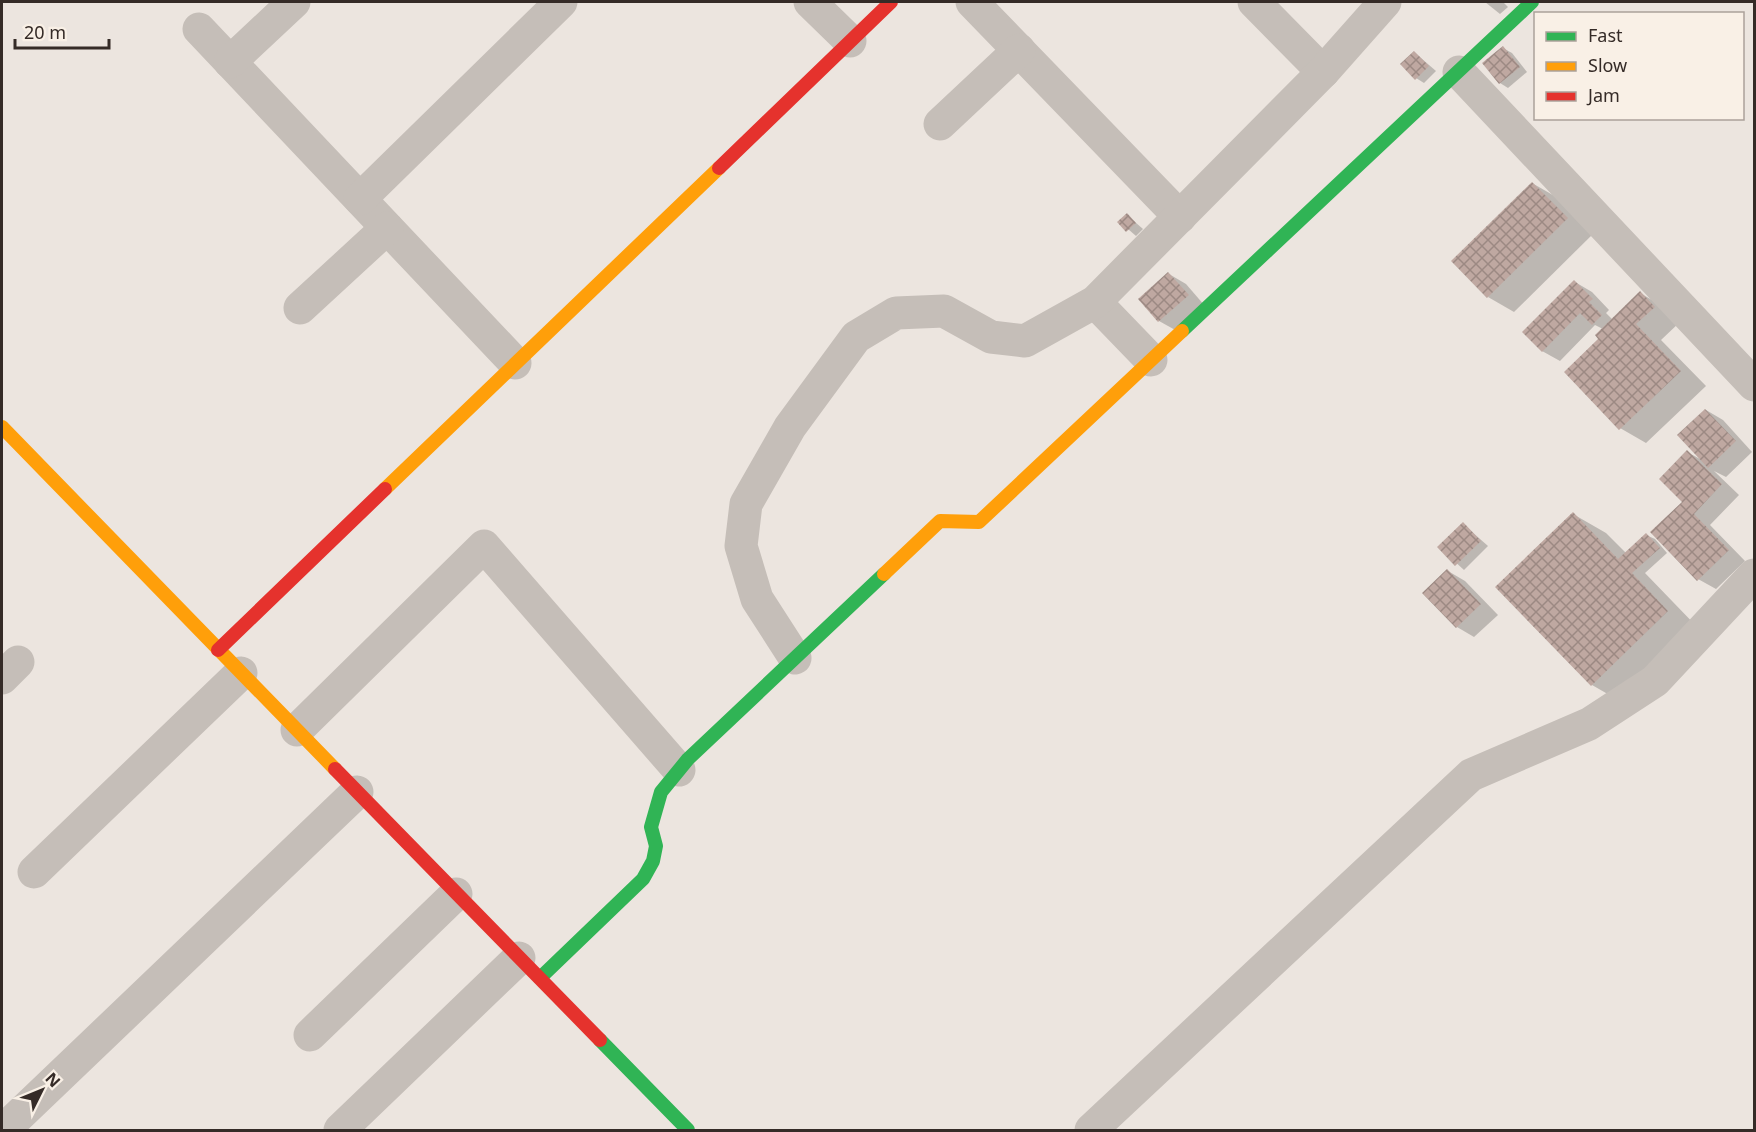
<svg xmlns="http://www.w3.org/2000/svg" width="1756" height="1132" viewBox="0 0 1756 1132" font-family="'Noto Sans',sans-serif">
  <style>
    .shadow { fill: #0003 }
    .building { fill: url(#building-cross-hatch) }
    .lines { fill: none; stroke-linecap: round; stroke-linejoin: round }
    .street { stroke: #c5beb8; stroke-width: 33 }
    .fast { stroke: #30b455; stroke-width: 14 }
    .slow { stroke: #ff9f0a; stroke-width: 14 }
    .jam { stroke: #e5322d; stroke-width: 14 }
  </style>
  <defs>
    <pattern id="building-cross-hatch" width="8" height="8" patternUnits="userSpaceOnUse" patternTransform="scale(1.5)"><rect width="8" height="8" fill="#bfa8a1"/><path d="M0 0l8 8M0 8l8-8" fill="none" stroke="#9c8983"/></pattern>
  </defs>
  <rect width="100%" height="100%" fill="#ece5df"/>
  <g class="shadow">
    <polygon points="1485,2 1503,2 1508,7 1500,14"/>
    <polygon points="1503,48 1512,53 1527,72 1508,88 1500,83"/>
    <polygon points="1414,52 1436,71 1424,83 1416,78"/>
    <polygon points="1532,183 1558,198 1593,234 1514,312 1488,297"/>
    <polygon points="1127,215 1143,229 1136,236 1120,222"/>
    <polygon points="1169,274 1186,284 1205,306 1177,331 1159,321 1140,299"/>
    <polygon points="1575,282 1592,292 1609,310 1606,313 1613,320 1640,293 1666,308 1680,322 1661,340 1706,386 1646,443 1620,428 1601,339 1603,329 1595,325 1560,361 1542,351"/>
    <polygon points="1706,410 1723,420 1752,452 1726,477 1714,471 1739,495 1710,525 1745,561 1716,589 1698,579 1684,502 1687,452 1702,460"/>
    <polygon points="1573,514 1606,533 1626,553 1646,535 1655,539 1667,553 1645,573 1701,631 1625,704 1592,685"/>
    <polygon points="1463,524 1488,546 1464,570 1439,547"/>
    <polygon points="1448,571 1465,581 1498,615 1474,637 1457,627 1424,593"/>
  </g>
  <g class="building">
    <polygon points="1503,46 1520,67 1499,84 1482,63"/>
    <polygon points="1414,51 1429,66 1415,80 1400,64"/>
    <polygon points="1532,182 1568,218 1487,298 1451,261"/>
    <polygon points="1127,213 1136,223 1126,232 1117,222"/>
    <polygon points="1168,272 1189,295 1158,322 1138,299"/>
    <polygon points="1574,280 1593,299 1589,302 1602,315 1592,325 1580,313 1542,352 1522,332"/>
    <polygon points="1640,291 1655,307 1636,324 1681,371 1619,430 1564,372 1598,339 1595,335"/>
    <polygon points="1705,409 1736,441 1708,468 1677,435"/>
    <polygon points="1687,450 1722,484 1694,514 1729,550 1697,581 1650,532 1682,502 1659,479"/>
    <polygon points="1573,512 1618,559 1646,533 1660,548 1632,573 1668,611 1591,686 1495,587"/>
    <polygon points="1463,522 1481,541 1455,566 1437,547"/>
    <polygon points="1447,569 1481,604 1456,628 1422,593"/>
  </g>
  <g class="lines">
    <g class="street">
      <polyline points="810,2 850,41"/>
      <polyline points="972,2 1180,217"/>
      <polyline points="1254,2 1323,72"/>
      <polyline points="199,29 515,363"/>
      <polyline points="230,62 294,2"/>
      <polyline points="1459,72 1754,385"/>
      <polyline points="940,124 1019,50"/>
      <polyline points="360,199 561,2"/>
      <polyline points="1095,302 1151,360"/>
      <polyline points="300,308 387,228"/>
      <polyline points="795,658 757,599 741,546 746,504 790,427 856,337 896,313 944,311 991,337 1025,341 1095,302 1323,72 1385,2"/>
      <polyline points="2,678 18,662"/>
      <polyline points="297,730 484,546 679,770"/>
      <polyline points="34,872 241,673"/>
      <polyline points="310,1035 456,894"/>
      <polyline points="9,1130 12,1122 357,792"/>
      <polyline points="340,1130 519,958"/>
      <polyline points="1091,1130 1471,775 1589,724 1655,681 1754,575"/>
    </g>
    <g class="fast">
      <polyline points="1182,331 1532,2"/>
      <polyline points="540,978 643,879 653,861 656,846 651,827 661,792 688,759 884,574"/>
      <polyline points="600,1040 688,1130"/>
    </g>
    <g class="slow">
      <polyline points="2,427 335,769"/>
      <polyline points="385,489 719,168"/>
      <polyline points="884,574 940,521 979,522 1182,331"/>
    </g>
    <g class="jam">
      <polyline points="719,168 891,2"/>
      <polyline points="218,650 385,489"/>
      <polyline points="335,769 600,1040"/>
    </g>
  </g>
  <rect width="1756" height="1132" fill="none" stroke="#352b27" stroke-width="6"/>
  <rect x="1534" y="12" width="210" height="108" fill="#f9f0e6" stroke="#aba19a" stroke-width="1.5"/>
  <rect x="1546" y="32" width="30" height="9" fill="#30b455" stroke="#aba19a" stroke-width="1.5"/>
  <text x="1588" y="42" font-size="18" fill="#352b27">Fast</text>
  <rect x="1546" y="62" width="30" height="9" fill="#ff9f0a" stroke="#aba19a" stroke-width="1.5"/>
  <text x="1588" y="72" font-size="18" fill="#352b27">Slow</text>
  <rect x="1546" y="92" width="30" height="9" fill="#e5322d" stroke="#aba19a" stroke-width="1.5"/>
  <text x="1588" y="102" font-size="18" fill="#352b27">Jam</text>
  <g transform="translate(42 1090) rotate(47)" stroke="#f9f0e6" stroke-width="4.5" paint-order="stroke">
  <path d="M0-4.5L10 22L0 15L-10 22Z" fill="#352b27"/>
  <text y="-9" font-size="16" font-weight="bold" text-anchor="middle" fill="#352b27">N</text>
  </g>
  <path d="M15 39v9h94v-9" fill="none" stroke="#352b27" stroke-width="3"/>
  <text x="24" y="39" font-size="18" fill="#352b27" stroke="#f9f0e6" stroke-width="4.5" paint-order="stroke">20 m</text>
</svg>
